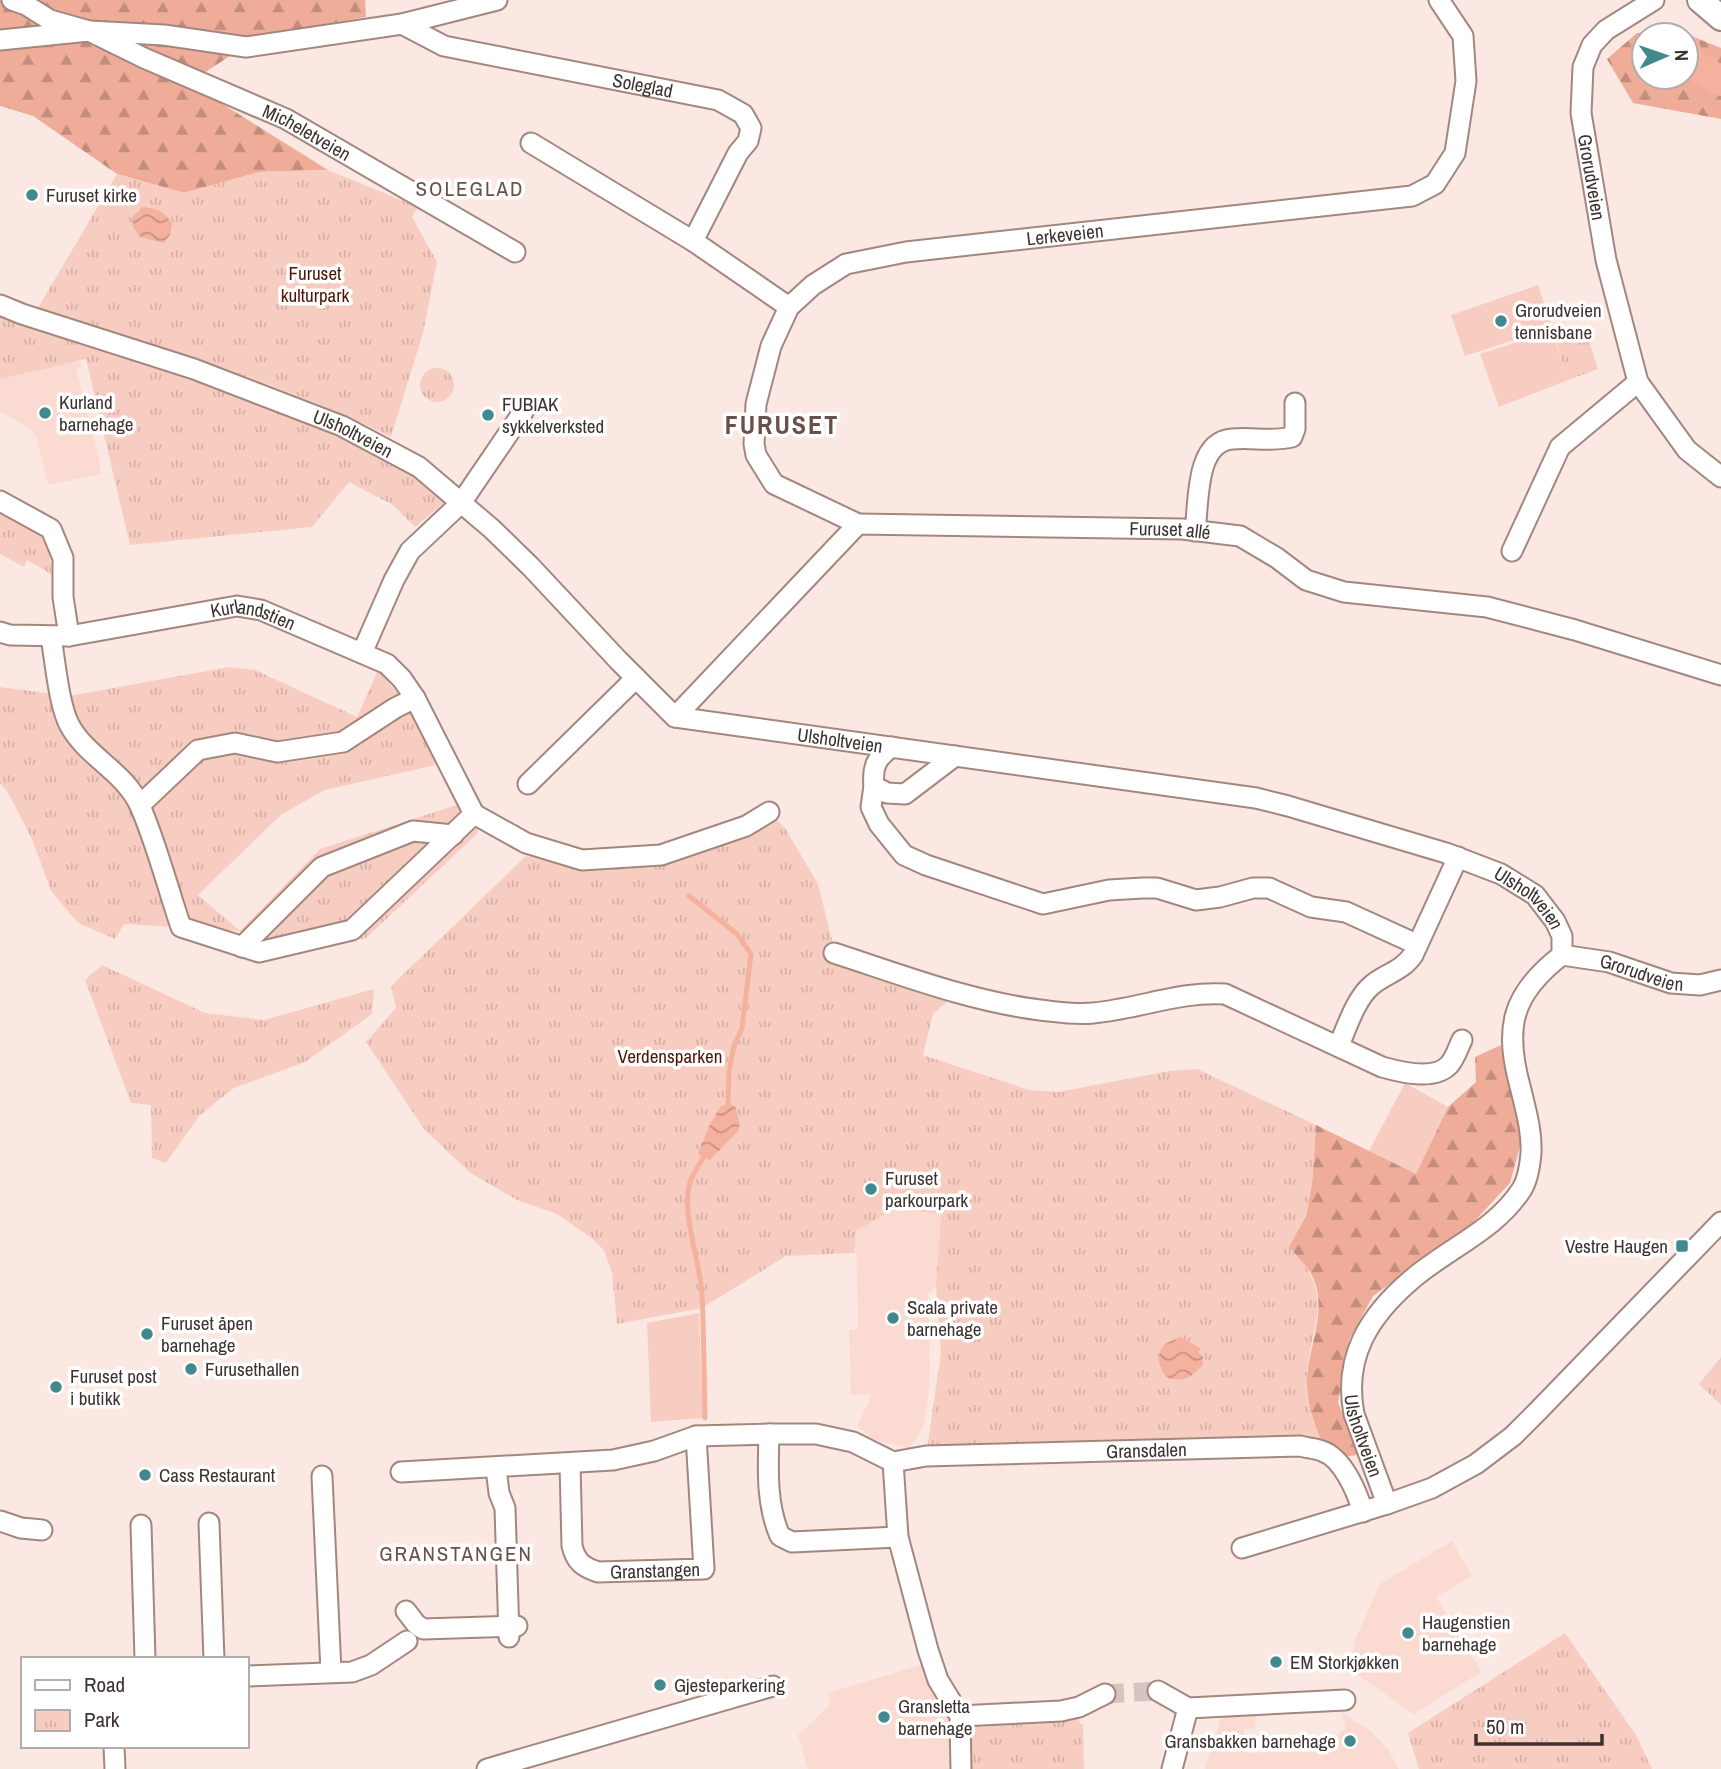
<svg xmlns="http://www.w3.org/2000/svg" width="1721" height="1769" viewBox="0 0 1721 1769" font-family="'Archivo Narrow',sans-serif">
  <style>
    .built { fill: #fadad1 }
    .grass { fill: #f8cdc1 }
    .forest { fill: url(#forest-firs); fill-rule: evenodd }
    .park { fill: url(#park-tufts) }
    .water { fill: url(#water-waves) }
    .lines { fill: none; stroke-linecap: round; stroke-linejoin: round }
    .stream { stroke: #f4b19e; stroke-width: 5 }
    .river { stroke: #f4b19e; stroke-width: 30 }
    .minor-tunnel { stroke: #d5c4bf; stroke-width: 19; stroke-dasharray: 19 10; stroke-linecap: butt }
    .minor-casing { stroke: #a3877f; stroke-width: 23 }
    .major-casing { stroke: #a3877f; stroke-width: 28 }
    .minor { stroke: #fff; stroke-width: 19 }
    .major { stroke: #fff; stroke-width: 24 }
    .poi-dot { fill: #41898d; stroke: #fff; stroke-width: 2.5 }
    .labels { text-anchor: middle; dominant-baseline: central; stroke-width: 7; stroke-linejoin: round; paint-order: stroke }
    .street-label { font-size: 19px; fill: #3d322e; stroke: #fff }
    .poi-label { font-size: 19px; fill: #3d322e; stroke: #fff; text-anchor: start }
    .park-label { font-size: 19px; fill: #4f1504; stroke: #fff }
    .neighbourhood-label { font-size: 21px; letter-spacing: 2px; fill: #695049; stroke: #fff }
    .district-label { font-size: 26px; font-weight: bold; letter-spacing: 2px; fill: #695049; stroke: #fff }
  </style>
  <defs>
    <pattern id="forest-firs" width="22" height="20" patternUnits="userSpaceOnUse" patternTransform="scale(1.75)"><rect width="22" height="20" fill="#efac99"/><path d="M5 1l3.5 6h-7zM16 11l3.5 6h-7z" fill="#c38d7d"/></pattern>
    <pattern id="park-tufts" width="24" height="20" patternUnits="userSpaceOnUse" patternTransform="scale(1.75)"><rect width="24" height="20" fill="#f8cdc1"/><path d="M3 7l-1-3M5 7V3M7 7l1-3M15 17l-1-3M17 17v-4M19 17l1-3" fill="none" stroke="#d6b0a6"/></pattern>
    <pattern id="water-waves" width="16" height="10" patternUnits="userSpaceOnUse" patternTransform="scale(1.75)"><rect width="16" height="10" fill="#f4b19e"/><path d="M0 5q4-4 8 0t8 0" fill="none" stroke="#c79181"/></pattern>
  </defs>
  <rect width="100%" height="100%" fill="#fbe8e3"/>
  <g class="built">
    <polygon points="0,341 27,345 80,362 82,366 76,369 99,459 100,474 48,485 37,439 31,429 0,411"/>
    <polygon points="895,1209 941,1214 936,1287 928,1294 930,1368 928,1401 924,1423 917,1437 908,1448 872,1439 857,1425 870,1400 871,1394 851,1395 849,1330 858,1329 856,1231"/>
    <polygon points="1452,1541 1472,1576 1436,1597 1481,1672 1414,1714 1358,1675 1352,1658 1354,1643 1380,1584"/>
    <polygon points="924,1664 954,1723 957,1769 808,1769 798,1735 831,1704 828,1693"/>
    <polygon points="1257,1711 1255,1728 1244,1729 1244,1753 1312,1751 1312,1742 1336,1739 1342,1730 1345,1730 1346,1722 1342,1721 1343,1713 1370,1731 1388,1749 1399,1769 1205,1769 1222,1715"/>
  </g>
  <g class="grass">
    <polygon points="1538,285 1552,327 1465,356 1451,315"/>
    <polygon points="1552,331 1568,380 1499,407 1480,354"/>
    <polygon points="1405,1083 1448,1107 1416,1175 1369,1151"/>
    <polygon points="699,1313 703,1418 651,1422 647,1323"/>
  </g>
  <g class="forest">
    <polygon points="0,0 365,0 366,17 260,36 189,83 328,170 260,172 184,193 117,174 33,116 0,106"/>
    <path d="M1679 31 1721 48V119L1633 103 1607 59 1637 33ZM1686 35V77H1644V35Z"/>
    <path d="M1501 1045 1523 1135 1510 1183 1471 1225 1373 1296 1349 1340 1338 1402 1358 1455 1340 1457 1326 1451C1315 1428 1306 1404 1307 1378 1309 1344 1330 1305 1310 1272 1304 1263 1295 1255 1288 1247L1306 1216 1312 1183 1316 1125 1416 1174 1448 1107 1476 1082 1475 1057Z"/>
  </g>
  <g class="park">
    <path d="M328 170 418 207 412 217 437 262 423 333 391 437C279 381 157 347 38 308L117 174 184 193 260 172Z"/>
    <polygon points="0,315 83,346 250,399 339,433 415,474 445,502 415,527 393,505 349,482 312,527 130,545 86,359 0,379"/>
    <polygon points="1586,331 1598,369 1568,380 1556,341"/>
    <circle cx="437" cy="385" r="17"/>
    <polygon points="0,509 43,533 50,545 51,574 27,560 24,567 0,554"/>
    <polygon points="229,667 255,670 357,717 378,670 409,707 436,765 325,790 282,814 198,895 240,931 320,849 457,805 479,832 366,938 261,961 240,931 124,924 115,939 78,923 51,891 32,839 6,789 0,784 0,687 69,696"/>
    <path d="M769 812 785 828 818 884 833 944 957 993 933 1014 923 1055 1029 1090 1058 1092 1169 1071 1197 1069 1316 1125 1312 1183 1306 1216 1289 1247C1338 1297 1310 1320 1307 1378 1306 1404 1315 1428 1326 1451L926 1456 941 1353 936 1287 941 1214 895 1209 856 1231 855 1253 786 1256 702 1308 617 1324 612 1273 604 1250 590 1237 557 1214 517 1200 469 1172 424 1129 366 1042 396 1008 391 986 526 856 578 868 664 863Z"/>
    <polygon points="102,965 205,1013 264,1020 374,989 372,1014 305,1062 234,1088 199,1116 166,1163 152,1158 151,1105 131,1103 85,980"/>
    <polygon points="1721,1357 1721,1405 1699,1384"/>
    <polygon points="1565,1633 1636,1735 1652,1769 1419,1769 1408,1733"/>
    <polygon points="1079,1719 1080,1724 1083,1724 1084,1769 965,1769 970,1728 980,1721"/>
  </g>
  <g class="water">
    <path d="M142 207C156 208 164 211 172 223L170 235 164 243 140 237 133 227 132 218Z"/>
    <polygon points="728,1104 735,1106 740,1124 738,1131 710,1160 698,1154 709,1126 721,1106"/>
    <path d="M1181 1337 1200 1348 1199 1353 1203 1357V1365C1191 1376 1189 1381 1170 1379 1159 1371 1154 1355 1165 1344 1169 1341 1177 1339 1181 1337Z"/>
  </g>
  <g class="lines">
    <g class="stream">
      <polyline points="689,896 737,934 751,954 742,1028 734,1046 729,1071 728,1104"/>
      <path d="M703 1158C699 1165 693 1174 690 1182 681 1214 700 1261 702 1294 704 1335 704 1377 705 1418"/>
    </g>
    <polyline class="river" points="1686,50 1689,62 1721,81"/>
    <polyline class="minor-tunnel" points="1105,1694 1158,1691"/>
    <defs>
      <g id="minor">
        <path id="s1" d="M12 0 26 5 50 20 89 31 144 58 286 119 515 252"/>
        <path id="s2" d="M1654 0 1606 30 1592 45 1583 67 1581 113 1606 260 1638 382 1687 450 1721 477"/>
        <path id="s3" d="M402 24 444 46 718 100 743 114 751 128 748 141 738 153 693 241"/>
        <polyline points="0,40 89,31 164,35 246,47 402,24 497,0"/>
        <polyline points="531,143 693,241 789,307"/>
        <path id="s4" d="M0 305 22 314 194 369 342 426 419 467 492 529 531 567 618 660 675 717 1256 798 1288 806 1446 853 1501 874 1535 895 1555 921 1562 936V955C1510 995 1504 1029 1521 1090 1526 1111 1532 1131 1531 1153 1530 1165 1528 1179 1522 1189 1495 1231 1448 1248 1411 1280 1369 1316 1343 1357 1354 1414L1387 1504"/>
        <polyline points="0,501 51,529 63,558 63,597 69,636"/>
        <path id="s5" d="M858 524 774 484 756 455 754 444 756 404 771 346 789 307 813 285 846 264 906 252 1412 196 1435 184 1455 153 1466 81 1463 36 1439 0"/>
        <path d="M1195 531C1199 502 1195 442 1232 439 1252 437 1273 442 1292 437L1295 429V403"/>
        <polyline points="1512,551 1560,447 1638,382"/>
        <path id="s6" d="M0 632 10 635 69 636 237 606 261 610 387 664 402 679 415 698 474 814 526 843 582 860 661 855 746 826 769 812"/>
        <path d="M51 637C55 660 59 707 70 726 87 757 125 772 140 806 156 842 168 889 181 927L259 952 352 930 474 814"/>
        <polyline points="362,653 394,580 410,551 461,503 523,412"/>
        <path id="s7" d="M675 717 858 524 1182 529 1240 536 1277 558 1306 580 1344 592 1487 607 1575 630 1721 675"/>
        <path d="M892 747C876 757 872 768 874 786L887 793 905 794 955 756"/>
        <polyline points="528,784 636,678"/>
        <polyline points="874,786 871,807 879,824 904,855 926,865 1043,904 1109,890 1143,888 1157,888 1196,900 1220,897 1253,888 1269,888 1311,907 1346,912 1416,944"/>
        <polyline points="140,805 198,750 235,743 277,752 343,742 395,708 415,698"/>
        <polyline points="242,947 322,867 413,831 453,835"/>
        <path d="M834 953C902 975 969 1001 1040 1010 1058 1012 1076 1015 1093 1013 1138 1009 1180 991 1225 994L1382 1067C1400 1072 1434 1081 1449 1065 1455 1059 1458 1048 1462 1040"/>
        <path id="s8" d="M1562 955 1609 962 1671 983 1700 985 1721 980"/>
        <path d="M1339 1045C1347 1027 1356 998 1372 985 1385 974 1402 971 1413 955L1458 857"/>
        <path d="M769 1434C768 1469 766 1504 780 1536L792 1542 898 1537"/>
        <path id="s9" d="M893 1462 926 1456 1300 1446C1307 1448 1315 1448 1322 1451 1343 1458 1357 1492 1363 1512"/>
        <path id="s10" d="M570 1464 572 1546C576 1562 583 1567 598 1572L704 1569 696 1436"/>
        <polyline points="496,1468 499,1493 505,1508 509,1637"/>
        <polyline points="401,1472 613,1460 654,1451 696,1436 769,1434 816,1434 853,1442 893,1462 898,1537 928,1650 938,1680 960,1716 961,1769"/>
        <polyline points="322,1476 331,1672"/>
        <polyline points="0,1521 21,1528 42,1530"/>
        <polyline points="209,1523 214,1659"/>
        <polyline points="141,1525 145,1659"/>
        <polyline points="1242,1548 1387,1504 1432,1488 1476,1464 1513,1436 1538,1411 1721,1222"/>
        <polyline points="406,1611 416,1624 423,1629 517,1626"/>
        <polyline points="247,1676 352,1672 371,1665 407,1641"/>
        <polyline points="1158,1691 1188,1708 1345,1700"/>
        <polyline points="960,1716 1061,1711 1079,1707 1105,1694"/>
        <polyline points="114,1746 115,1769"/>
        <polyline points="487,1769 773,1686"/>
        <polyline points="1172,1769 1188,1708"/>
      </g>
      <polyline id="major" points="1700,0 1721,18"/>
    </defs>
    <use href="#minor" class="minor-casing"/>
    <use href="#major" class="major-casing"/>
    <use href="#minor" class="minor"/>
    <use href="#major" class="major"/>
  </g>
  <g class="poi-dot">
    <circle cx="32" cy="195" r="7"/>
    <circle cx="1501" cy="321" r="7"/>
    <circle cx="45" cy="413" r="7"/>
    <circle cx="488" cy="415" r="7"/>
    <circle cx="871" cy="1189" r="7"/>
    <rect x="1675" y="1239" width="14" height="14" rx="3.5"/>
    <circle cx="893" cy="1318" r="7"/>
    <circle cx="147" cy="1334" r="7"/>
    <circle cx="191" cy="1369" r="7"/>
    <circle cx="56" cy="1387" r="7"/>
    <circle cx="145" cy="1475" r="7"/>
    <circle cx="1408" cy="1633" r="7"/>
    <circle cx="1276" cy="1662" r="7"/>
    <circle cx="660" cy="1685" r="7"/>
    <circle cx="884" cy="1717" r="7"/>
    <circle cx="1350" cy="1741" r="7"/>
  </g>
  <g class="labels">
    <g class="street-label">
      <text stroke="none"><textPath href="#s3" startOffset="250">Soleglad</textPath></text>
      <text stroke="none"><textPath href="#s1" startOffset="324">Micheletveien</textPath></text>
      <text stroke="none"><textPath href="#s2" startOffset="212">Grorudveien</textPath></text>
      <text stroke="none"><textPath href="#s5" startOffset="574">Lerkeveien</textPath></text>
      <text stroke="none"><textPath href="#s4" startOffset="376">Ulsholtveien</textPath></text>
      <text stroke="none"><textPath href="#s7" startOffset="578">Furuset allé</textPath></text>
      <text stroke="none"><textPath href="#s6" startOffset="257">Kurlandstien</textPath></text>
      <text stroke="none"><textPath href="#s4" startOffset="975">Ulsholtveien</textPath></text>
      <text stroke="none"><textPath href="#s4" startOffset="1689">Ulsholtveien</textPath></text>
      <text stroke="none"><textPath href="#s8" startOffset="82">Grorudveien</textPath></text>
      <text stroke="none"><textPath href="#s4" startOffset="2336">Ulsholtveien</textPath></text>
      <text stroke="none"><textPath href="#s9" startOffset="254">Gransdalen</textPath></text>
      <text stroke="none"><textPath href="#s10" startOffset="178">Granstangen</textPath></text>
    </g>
    <g class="poi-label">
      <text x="46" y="195">Furuset kirke</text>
      <text x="1515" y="310">Grorudveien<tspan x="1515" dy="22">tennisbane</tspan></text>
      <text x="59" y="402">Kurland<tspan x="59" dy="22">barnehage</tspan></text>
      <text x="502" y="404">FUBIAK<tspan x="502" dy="22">sykkelverksted</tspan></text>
      <text x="885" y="1178">Furuset<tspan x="885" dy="22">parkourpark</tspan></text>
      <text x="1668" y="1246" text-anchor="end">Vestre Haugen</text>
      <text x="907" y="1307">Scala private<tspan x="907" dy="22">barnehage</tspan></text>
      <text x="161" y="1323">Furuset åpen<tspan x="161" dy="22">barnehage</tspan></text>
      <text x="205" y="1369">Furusethallen</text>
      <text x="70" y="1376">Furuset post<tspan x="70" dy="22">i butikk</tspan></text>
      <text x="159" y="1475">Cass Restaurant</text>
      <text x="1422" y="1622">Haugenstien<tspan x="1422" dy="22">barnehage</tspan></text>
      <text x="1290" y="1662">EM Storkjøkken</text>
      <text x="674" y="1685">Gjesteparkering</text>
      <text x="898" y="1706">Gransletta<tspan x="898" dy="22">barnehage</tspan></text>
      <text x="1336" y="1741" text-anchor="end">Gransbakken barnehage</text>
    </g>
    <g class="park-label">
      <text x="315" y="273">Furuset<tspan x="315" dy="22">kulturpark</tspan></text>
      <text x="670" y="1056">Verdensparken</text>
    </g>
    <g class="neighbourhood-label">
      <text x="470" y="188">SOLEGLAD</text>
      <text x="456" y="1553">GRANSTANGEN</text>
    </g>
    <g class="district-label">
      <text x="782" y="424">FURUSET</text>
    </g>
  </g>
  <rect x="21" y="1657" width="228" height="91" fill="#ffffff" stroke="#b1adab" stroke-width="2"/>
  <rect x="35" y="1680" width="35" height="10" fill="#ffffff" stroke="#b1adab" stroke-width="2"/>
  <text x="84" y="1692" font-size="21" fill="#3d322e">Road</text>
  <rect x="35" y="1710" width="35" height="21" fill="url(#park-tufts)" stroke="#b1adab" stroke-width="2"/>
  <text x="84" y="1727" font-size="21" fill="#3d322e">Park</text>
  <g transform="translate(1665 56) rotate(88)"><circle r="33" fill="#ffffff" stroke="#b1adab" stroke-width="2"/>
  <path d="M0-5L12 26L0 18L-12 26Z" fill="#41898d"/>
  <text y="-10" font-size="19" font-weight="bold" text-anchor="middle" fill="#3d322e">N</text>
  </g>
  <path d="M1476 1734v10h126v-10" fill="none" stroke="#3d322e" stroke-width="3.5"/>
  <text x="1486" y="1734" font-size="21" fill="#3d322e" stroke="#ffffff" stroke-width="5" paint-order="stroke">50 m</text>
</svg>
